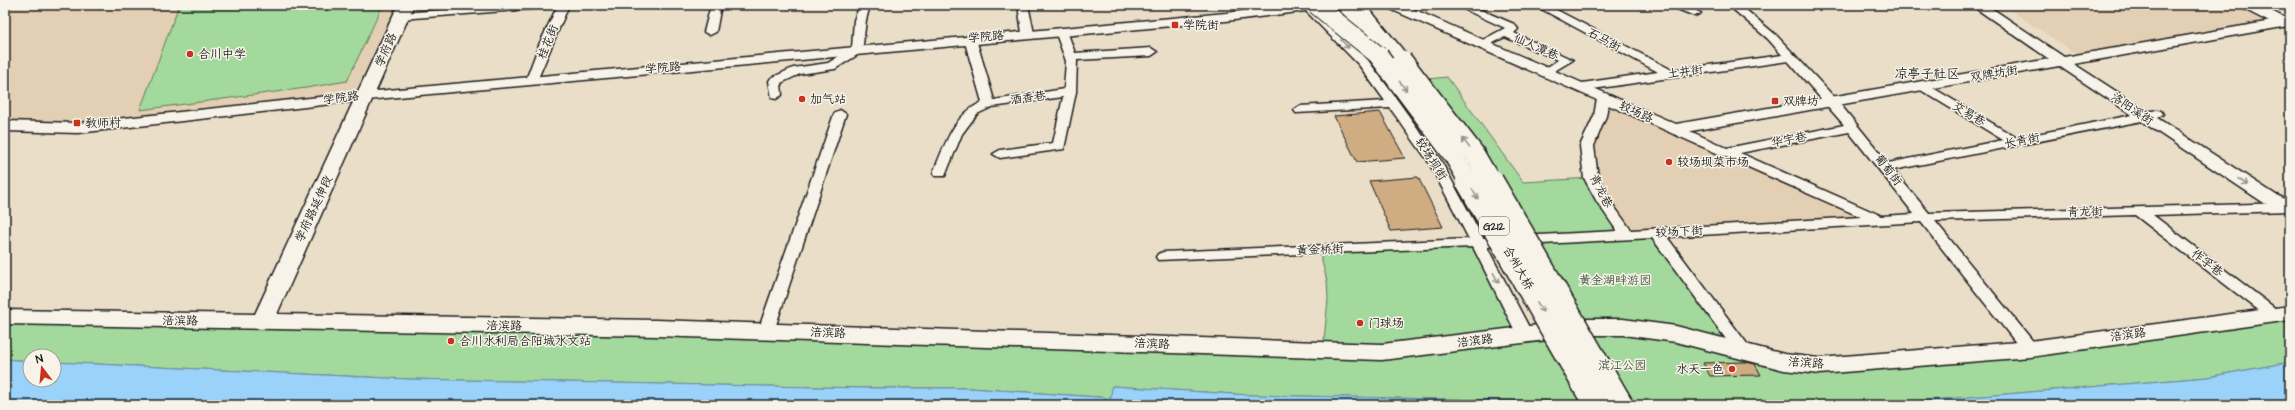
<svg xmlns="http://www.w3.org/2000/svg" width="2295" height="410" viewBox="0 0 2295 410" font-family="'Architects Daughter','LXGW WenKai TC',sans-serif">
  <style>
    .built { fill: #e3cfb3 }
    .green { fill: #a3d99c; stroke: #607a5c }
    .water { fill: #9ad2f9; stroke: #6889a1 }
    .building { fill: #cfac81; stroke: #1c1c1c }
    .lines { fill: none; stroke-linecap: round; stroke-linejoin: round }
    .minor-casing { stroke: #1c1c1c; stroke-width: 3 }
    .tertiary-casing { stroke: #1c1c1c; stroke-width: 3 }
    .secondary-casing { stroke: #1c1c1c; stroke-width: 3 }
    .trunk-casing { stroke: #1c1c1c; stroke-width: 3 }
    .minor { fill: #f7f3e8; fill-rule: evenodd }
    .tertiary { fill: #f7f3e8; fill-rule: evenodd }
    .secondary { fill: #f7f3e8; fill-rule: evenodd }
    .trunk { fill: #f7f3e8; fill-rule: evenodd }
    .secondary-bridge-casing { stroke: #1c1c1c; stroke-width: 20; stroke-linecap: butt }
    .trunk-bridge-far1-casing { stroke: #1c1c1c; stroke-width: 22; stroke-linecap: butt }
    .trunk-bridge-casing { stroke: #1c1c1c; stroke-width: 27; stroke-linecap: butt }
    .secondary-bridge { stroke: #f7f3e8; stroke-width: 18 }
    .trunk-bridge-far1 { stroke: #f7f3e8; stroke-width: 19 }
    .trunk-bridge { stroke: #f7f3e8; stroke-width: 24 }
    .oneway { stroke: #94928c }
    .poi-dot { fill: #c8321e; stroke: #f7f3e8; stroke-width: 1.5 }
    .labels { text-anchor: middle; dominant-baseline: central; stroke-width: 3; stroke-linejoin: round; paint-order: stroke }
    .shield { fill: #f7f3e8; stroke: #5e5c59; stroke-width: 1 }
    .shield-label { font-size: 11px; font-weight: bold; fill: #1c1c1c }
    .poi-label { font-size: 12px; fill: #1c1c1c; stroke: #f7f3e8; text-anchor: start }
    .street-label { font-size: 12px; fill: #1c1c1c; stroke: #f7f3e8 }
    .park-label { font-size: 12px; fill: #445542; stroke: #f7f3e8 }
    .neighbourhood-label { font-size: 13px; fill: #1c1c1c; stroke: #f7f3e8 }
  </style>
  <rect width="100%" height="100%" fill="#ebdec9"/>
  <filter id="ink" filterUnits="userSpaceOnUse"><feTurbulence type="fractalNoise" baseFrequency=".025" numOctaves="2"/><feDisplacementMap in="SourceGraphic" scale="8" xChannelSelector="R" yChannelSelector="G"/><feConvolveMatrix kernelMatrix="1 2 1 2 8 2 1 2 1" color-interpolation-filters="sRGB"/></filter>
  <g filter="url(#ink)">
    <g class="built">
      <polygon points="5,5 397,5 357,92 84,123 5,120"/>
      <polygon points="2003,5 2237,5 2266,20 2076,54"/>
      <polygon points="1603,98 1879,220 1627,235 1604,202 1587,146"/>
    </g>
    <g class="green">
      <polygon points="179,5 324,5 323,11 362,5 383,5 347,81 306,88 140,110"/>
      <polygon points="1447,77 1523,182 1591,178 1627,235 1657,234 1745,353 1819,366 2290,313 2290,362 2208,377 1875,405 1726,405 1249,395 1112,386 1112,398 970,388 865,388 408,379 54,362 54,356 30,356 30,361 5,359 5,317 1323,350 1328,299 1327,281 1319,250 1478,243 1525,335 1588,327 1418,80"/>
    </g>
    <g class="water">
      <polygon points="5,359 30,361 30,380 54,380 54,362 408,379 865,388 970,388 1111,398 1112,386 1249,395 1726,405 5,405"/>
      <polygon points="2290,362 2290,405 1875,405 2208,377"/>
    </g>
    <g class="building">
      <polygon points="1380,112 1405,158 1357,162 1334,116"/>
      <polygon points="1418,177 1443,227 1391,231 1369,181"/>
      <polygon points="1746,362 1755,364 1761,375 1710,376 1703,363"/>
    </g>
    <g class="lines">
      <defs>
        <g id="minor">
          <polygon points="508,5 569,5 536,83 528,83 526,80 539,45 557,7 401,19 395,16 401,13"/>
          <polygon points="711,5 721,5 716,32 710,35 704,32"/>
          <polygon points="860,5 870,5 866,20 862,52 835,69 800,74 781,83 782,95 776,99 772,98 769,81 771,78 793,68 828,63 852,48 854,20"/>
          <polygon points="1018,5 1028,5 1034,33 1032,35 1024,35 1022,33"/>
          <path d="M1300 5H1311L1367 59 1398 101 1441 161 1483 238 1617 231 1597 202 1584 178 1580 146 1594 116 1597 98 1603 94 1609 98 1606 116 1594 146 1598 178 1611 202 1631 230 1861 217 1669 132 1668 129 1674 125 1679 126 1727 148 1844 125 1788 61 1579 91 1573 87 1575 84 1658 72 1534 5H1547L1672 70 1782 55 1768 39 1728 5H1740L1776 35 1836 99 1888 163 2003 140 1919 89 1917 86 1923 82 2017 138 2157 110 2161 111 2163 114 2157 118 1893 170 1929 213 2290 203V211L2153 215 2284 315 2282 319H2270L2135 215 1935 221 2036 345 2038 349 2036 353 2030 355 2024 353 1921 222 1667 237 1751 349 1753 353 1751 357 1745 359 1739 357 1652 238 1487 247 1533 335 1531 339H1519L1473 247 1158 260 1156 257 1158 254 1163 252 1469 239 1428 161 1390 108 1296 113 1294 110 1300 106 1385 101 1359 65ZM1849 132 1914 214 1882 216 1740 153Z"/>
          <polygon points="1455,5 1469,5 1514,24 1518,29 1514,33 1573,60 1546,76 1540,72 1558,60 1505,37 1487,46 1479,46 1477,44 1479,42 1505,28"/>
          <polygon points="1667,5 1683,5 1701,13 1695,16"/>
          <path d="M1061 28 1067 31 1075 53 1151 48 1157 52 1151 56 1077 60 1076 92 1064 149 1000 158 993 154 1000 150 1053 143 1063 97 992 107 977 114 962 134 945 176H935L933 173C945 145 953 115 982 102L964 39 966 37H974L976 39 994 100 1064 89 1066 61 1055 31Z"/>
          <polygon points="840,110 846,114 774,331 772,335 760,335 758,331 834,114"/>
        </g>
        <g id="tertiary">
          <polygon points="1290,5 1329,5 1322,9 1226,21 366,100 78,133 5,131 5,121 78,123 366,92 1226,13"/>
          <polygon points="1386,5 1404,5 1676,124 2049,59 1971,5 1987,5 2064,57 2283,19 2288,20 2290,23 2288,26 2074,64 2276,195 2290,201 2290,212 2264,203 2059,66 1674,134 1388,8"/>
        </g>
        <g id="secondary">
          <polygon points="398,5 414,5 277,314 656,320 1382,344 1588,319 1623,319 1676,326 1784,354 1819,358 2030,341 2290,306 2290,320 2030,357 1819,374 1784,370 1676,342 1623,335 1588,335 1382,360 656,336 5,324 5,310 255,314"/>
          <polygon points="1349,5 1366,5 1402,49 1400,53 1388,53 1362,18"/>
          <polygon points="2240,5 2260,5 2285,18 2290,16 2290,26 2277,26 2242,8"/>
        </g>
        <polygon id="trunk" points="1334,5 1353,5 1409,56 1411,60 1409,64 1402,66 1395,64"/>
      </defs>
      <use href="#minor" class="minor-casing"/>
      <use href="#tertiary" class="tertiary-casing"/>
      <use href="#secondary" class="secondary-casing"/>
      <use href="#trunk" class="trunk-casing"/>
      <use href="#minor" class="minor"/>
      <use href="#tertiary" class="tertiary"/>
      <use href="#secondary" class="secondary"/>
      <use href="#trunk" class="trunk"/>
      <defs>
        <polyline id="secondary-bridge" points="1316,5 1379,56"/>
        <g id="trunk-bridge-far1">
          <polyline points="1379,56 1454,156 1469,182"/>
          <polyline points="1402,60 1474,153 1491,182"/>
        </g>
        <g id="trunk-bridge">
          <polyline points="1468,181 1596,405"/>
          <polyline points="1491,181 1621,405"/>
        </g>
      </defs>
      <use href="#secondary-bridge" class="secondary-bridge-casing"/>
      <use href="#trunk-bridge-far1" class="trunk-bridge-far1-casing"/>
      <use href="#trunk-bridge" class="trunk-bridge-casing"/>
      <use href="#secondary-bridge" class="secondary-bridge"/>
      <use href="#trunk-bridge-far1" class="trunk-bridge-far1"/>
      <use href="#trunk-bridge" class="trunk-bridge"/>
    </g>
    <defs><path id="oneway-shaft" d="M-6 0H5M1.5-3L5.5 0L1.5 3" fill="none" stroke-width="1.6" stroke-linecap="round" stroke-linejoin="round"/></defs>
    <g class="oneway">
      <use href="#oneway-shaft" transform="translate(1345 44) rotate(46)"/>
      <use href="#oneway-shaft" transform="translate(1403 86) rotate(52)"/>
      <use href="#oneway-shaft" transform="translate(1466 143) rotate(-126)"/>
      <use href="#oneway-shaft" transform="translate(2243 182) rotate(33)"/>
      <use href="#oneway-shaft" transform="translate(1475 194) rotate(60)"/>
      <use href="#oneway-shaft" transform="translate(1496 278) rotate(63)"/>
      <use href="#oneway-shaft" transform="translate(1540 307) rotate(60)"/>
    </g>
  </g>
  <g class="poi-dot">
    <rect x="1171" y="21" width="8" height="8" rx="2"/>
    <circle cx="190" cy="54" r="4"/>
    <circle cx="802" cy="99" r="4"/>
    <rect x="1771" y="97" width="8" height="8" rx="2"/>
    <rect x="73" y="119" width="8" height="8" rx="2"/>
    <circle cx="1669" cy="162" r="4"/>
    <circle cx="1360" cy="323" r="4"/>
    <circle cx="451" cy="341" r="4"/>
    <circle cx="1732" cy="369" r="4"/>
  </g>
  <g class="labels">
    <rect class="shield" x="1479" y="217" width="30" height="18" rx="3"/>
    <g class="shield-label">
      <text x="1494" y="226">G212</text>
    </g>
    <g class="poi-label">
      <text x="1183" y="25">学院街</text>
      <text x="198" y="54">合川中学</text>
      <text x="810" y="99">加气站</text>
      <text x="1783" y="101">双牌坊</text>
      <text x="85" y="123">教师村</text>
      <text x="1677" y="162">较场坝菜市场</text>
      <text x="1368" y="323">门球场</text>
      <text x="459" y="341">合川水利局合阳城水文站</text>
      <text x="1724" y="369" text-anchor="end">水天一色</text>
    </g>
    <g class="street-label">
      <text transform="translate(986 37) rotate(-5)">学院路</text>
      <text transform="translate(1604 40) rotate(28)">石马街</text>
      <text transform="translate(548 42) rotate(-67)">桂花街</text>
      <text transform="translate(1536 47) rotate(24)">仙人潭巷</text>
      <text transform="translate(386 50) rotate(-66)">学府路</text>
      <text transform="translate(663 68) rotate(-5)">学院路</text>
      <text transform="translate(1685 72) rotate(-8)">土井街</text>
      <text transform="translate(1994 74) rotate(-9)">双牌坊街</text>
      <text transform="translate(341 98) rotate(-7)">学院路</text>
      <text transform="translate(1028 98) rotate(-8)">酒香巷</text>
      <text transform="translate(2132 109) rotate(34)">洛阳溪街</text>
      <text transform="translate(1636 112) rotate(24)">较场路</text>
      <text transform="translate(1969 114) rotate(31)">交易巷</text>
      <text transform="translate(1789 140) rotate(-11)">华宇巷</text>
      <text transform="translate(2022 141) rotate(-11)">长青街</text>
      <text transform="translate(1431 159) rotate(57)">较场坝街</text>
      <text transform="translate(1888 170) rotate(52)">葡萄街</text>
      <text transform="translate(1601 191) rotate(63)">青龙巷</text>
      <text transform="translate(314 209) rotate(-65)">学府路延伸段</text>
      <text transform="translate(2085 212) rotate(-1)">青龙街</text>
      <text transform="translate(1679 232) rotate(-3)">较场下街</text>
      <text transform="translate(1320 250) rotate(-2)">黄金桥街</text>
      <text transform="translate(2207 263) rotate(37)">作孚巷</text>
      <text transform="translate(1518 268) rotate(60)">合州大桥</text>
      <text transform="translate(180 321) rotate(1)">涪滨路</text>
      <text transform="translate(504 326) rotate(1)">涪滨路</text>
      <text transform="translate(828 333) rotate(2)">涪滨路</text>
      <text transform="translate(2128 335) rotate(-8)">涪滨路</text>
      <text transform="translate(1475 341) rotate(-7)">涪滨路</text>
      <text transform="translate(1152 344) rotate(2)">涪滨路</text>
      <text transform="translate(1806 363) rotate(4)">涪滨路</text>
    </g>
    <g class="park-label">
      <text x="1615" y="280">黄金湖畔游园</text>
      <text x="1622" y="365">滨江公园</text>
    </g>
    <g class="neighbourhood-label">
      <text x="1927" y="74">凉亭子社区</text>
    </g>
  </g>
  <rect width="2295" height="410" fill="none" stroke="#f7f3e8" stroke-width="20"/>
  <rect x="10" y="10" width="2275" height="390" fill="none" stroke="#1c1c1c" stroke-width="1.5" filter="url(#ink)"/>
  <g transform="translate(42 368) rotate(344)"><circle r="19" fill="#f7f3e8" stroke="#9f9d96"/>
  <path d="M0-3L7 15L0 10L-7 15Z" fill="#c8321e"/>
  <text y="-6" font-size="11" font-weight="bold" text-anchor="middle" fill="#1c1c1c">N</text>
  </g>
</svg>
